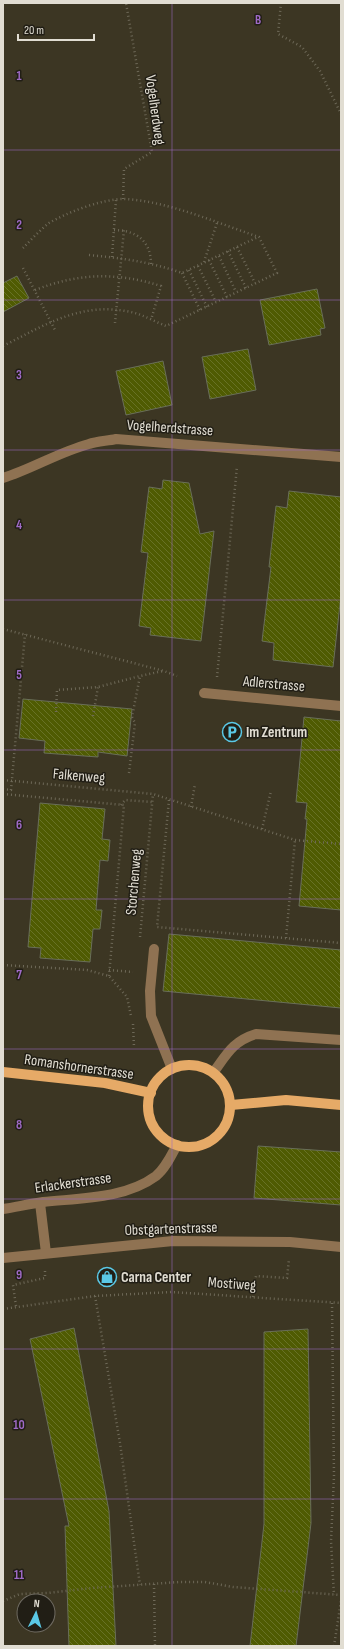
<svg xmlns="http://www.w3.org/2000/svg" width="344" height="1649" viewBox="0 0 344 1649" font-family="'Sofia Sans Condensed',sans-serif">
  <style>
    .building { fill: url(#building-back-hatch); stroke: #696e59 }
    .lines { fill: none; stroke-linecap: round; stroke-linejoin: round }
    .path { stroke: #6e6958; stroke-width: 2.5; stroke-dasharray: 1 3; stroke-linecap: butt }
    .minor { stroke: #8f7252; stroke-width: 10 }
    .major { stroke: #e6aa67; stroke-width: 10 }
    .grid { fill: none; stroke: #9f6ac6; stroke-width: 1; stroke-opacity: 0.55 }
    .labels { text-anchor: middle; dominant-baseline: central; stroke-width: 3; stroke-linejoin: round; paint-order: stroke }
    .street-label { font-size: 15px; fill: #e1ddd2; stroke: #211e15 }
    .poi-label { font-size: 15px; font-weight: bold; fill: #e1ddd2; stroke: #211e15; text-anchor: start }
    .grid-label { font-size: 13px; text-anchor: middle; font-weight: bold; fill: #9f6ac6; stroke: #211e15; stroke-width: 3; stroke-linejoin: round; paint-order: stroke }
  </style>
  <defs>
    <pattern id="building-back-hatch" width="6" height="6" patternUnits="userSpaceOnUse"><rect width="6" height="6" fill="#4f5b02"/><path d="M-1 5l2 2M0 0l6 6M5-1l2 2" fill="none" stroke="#687226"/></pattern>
  </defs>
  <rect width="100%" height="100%" fill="#3c3623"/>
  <g class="building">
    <polygon points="17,276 29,298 3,312 3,283"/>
    <polygon points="317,289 325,328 320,329 321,335 269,345 260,300"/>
    <polygon points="248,349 256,390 210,399 202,357"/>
    <polygon points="163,361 172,405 126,415 116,371"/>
    <polygon points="163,480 189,483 200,534 214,531 201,641 150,635 151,628 139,626 148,553 141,552 149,487 162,489"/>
    <polygon points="289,491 341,497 341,595 333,667 273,660 274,643 262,641 271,567 269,567 276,506 287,508"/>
    <polygon points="23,699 132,709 127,756 98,752 98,757 44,753 45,741 19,738"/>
    <polygon points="304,717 341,721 341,910 299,906 307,819 305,819 307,803 296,802"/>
    <polygon points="40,803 105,809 102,839 110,840 108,861 100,860 96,910 102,910 100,929 93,929 90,962 40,958 41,948 28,947"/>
    <polygon points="169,934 341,950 341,1008 163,991"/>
    <polygon points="258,1146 341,1152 341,1205 254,1198"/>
    <polygon points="74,1328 109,1511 116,1646 69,1646 65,1526 69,1526 30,1339"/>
    <polygon points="308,1329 311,1523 296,1646 250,1646 264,1524 264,1332"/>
  </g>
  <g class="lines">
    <g class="path">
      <polyline points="281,3 278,34 302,47 320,71 341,114"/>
      <polyline points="123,199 124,169 152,152 126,3"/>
      <path d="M114 230C136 230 151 241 151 264"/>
      <polyline points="237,247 255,283"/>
      <polyline points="228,251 246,288"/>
      <path d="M89 255C121 258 151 262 182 273L258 237"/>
      <polyline points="219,256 236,292"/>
      <polyline points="112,257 116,200"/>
      <polyline points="209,260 227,297"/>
      <polyline points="204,262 217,223"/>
      <polyline points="198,266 216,302"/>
      <polyline points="23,268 56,332"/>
      <polyline points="189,270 207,307"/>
      <polyline points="182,273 200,310"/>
      <path d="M35 290C79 273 116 272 161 286L151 320"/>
      <polyline points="115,323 124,230"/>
      <path d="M3 346C47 324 83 300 135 313 145 316 156 322 166 326L277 273 259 237C217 223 168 201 124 199 102 199 68 212 49 223 40 230 31 240 23 248"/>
      <polyline points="3,629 164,671 177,676"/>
      <polyline points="217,677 237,466"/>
      <polyline points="56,712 57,690 98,687 140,676 163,671"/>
      <polyline points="93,716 98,687"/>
      <polyline points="129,773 135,723 132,717 140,676"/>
      <polyline points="3,780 153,794 295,840 341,844"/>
      <polyline points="3,789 11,790 25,634"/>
      <polyline points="3,794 124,805 109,976"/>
      <polyline points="169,800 157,927 341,943"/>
      <polyline points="121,805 125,800 152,802"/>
      <polyline points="191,807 195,784"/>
      <polyline points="262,829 271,791"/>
      <polyline points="140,937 153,794"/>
      <polyline points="286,938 295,840"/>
      <polyline points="3,965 87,970 109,976 127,997 131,1016"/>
      <polyline points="109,970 133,972"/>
      <polyline points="133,1024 134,1047"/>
      <polyline points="95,1296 120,1443 140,1585"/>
      <polyline points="253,1297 256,1276 287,1278 289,1259"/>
      <polyline points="332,1303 334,1476 331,1541 334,1595"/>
      <polyline points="16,1306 13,1285 45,1278 45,1271"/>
      <polyline points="3,1309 95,1296 171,1292 341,1303"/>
      <polyline points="154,1584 155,1646"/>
      <polyline points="3,1601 20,1594 48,1593 92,1588 179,1582 205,1582 233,1587 341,1595"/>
      <polyline points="334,1646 341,1601"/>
    </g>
    <g class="minor">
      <path d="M3 478C32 469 59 452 89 444 97 441 107 441 116 439L341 457"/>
      <polyline points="204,693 341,706"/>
      <polyline points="154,949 150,991 151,1016 172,1069"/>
      <path d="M213 1073C227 1054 233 1041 256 1034L341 1040"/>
      <polyline points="40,1203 46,1253"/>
      <path d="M3 1209C16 1207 29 1204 43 1202 80 1198 125 1199 156 1176 165 1169 171 1156 177 1145"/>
      <polyline points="3,1258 173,1241 290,1242 341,1247"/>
    </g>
    <g class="major">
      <circle cx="189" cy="1106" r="41"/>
      <polyline points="3,1072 105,1083 151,1093"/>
      <polyline points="231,1105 286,1100 341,1105"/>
    </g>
  </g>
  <path class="grid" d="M172 3V1646M3 150H341M3 300H341M3 450H341M3 600H341M3 750H341M3 899H341M3 1049H341M3 1199H341M3 1349H341M3 1499H341"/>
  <defs>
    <symbol id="parking-ring" viewBox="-11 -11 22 22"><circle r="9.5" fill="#211e15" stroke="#5ac8e6" stroke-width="1.5"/><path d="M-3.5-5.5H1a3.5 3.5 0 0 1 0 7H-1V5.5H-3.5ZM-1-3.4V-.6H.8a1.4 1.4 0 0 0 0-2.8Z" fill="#5ac8e6"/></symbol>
    <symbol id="shop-ring" viewBox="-11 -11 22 22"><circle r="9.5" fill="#211e15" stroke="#5ac8e6" stroke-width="1.5"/><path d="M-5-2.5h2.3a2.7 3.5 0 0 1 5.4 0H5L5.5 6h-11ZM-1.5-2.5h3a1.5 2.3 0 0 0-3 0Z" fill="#5ac8e6"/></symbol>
  </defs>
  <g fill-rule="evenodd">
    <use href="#parking-ring" x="221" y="721" width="22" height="22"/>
    <use href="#shop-ring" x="96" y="1266" width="22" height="22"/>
  </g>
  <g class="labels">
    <g class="street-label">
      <text transform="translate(155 110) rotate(82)">Vogelherdweg</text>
      <text transform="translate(170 428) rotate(4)">Vogelherdstrasse</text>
      <text transform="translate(274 684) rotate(5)">Adlerstrasse</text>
      <text transform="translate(79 776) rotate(5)">Falkenweg</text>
      <text transform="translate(134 882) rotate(-85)">Storchenweg</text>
      <text transform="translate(79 1067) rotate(8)">Romanshornerstrasse</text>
      <text transform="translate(73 1183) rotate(-8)">Erlackerstrasse</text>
      <text transform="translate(171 1229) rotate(-2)">Obstgartenstrasse</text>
      <text transform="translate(232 1284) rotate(4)">Mostiweg</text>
    </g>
    <g class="poi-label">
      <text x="246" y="732">Im Zentrum</text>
      <text x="121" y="1277">Carna Center</text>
    </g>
  </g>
  <g class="grid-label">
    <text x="258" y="24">B</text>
    <text x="19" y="80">1</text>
    <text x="19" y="229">2</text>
    <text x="19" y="379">3</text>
    <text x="19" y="529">4</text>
    <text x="19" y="679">5</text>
    <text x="19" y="829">6</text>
    <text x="19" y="979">7</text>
    <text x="19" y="1129">8</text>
    <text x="19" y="1279">9</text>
    <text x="19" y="1429">10</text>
    <text x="19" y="1579">11</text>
  </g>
  <rect width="344" height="1649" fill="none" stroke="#e1ddd2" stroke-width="8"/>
  <g transform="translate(36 1613) rotate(5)"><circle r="19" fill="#211e15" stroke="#6e6a61"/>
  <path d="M0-3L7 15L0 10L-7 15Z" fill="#5ac8e6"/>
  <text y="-6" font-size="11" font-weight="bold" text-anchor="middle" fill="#e1ddd2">N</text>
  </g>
  <path d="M18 34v6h76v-6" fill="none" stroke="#e1ddd2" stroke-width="2"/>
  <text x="24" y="34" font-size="12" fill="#e1ddd2" stroke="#211e15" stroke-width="3" paint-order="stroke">20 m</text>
</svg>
